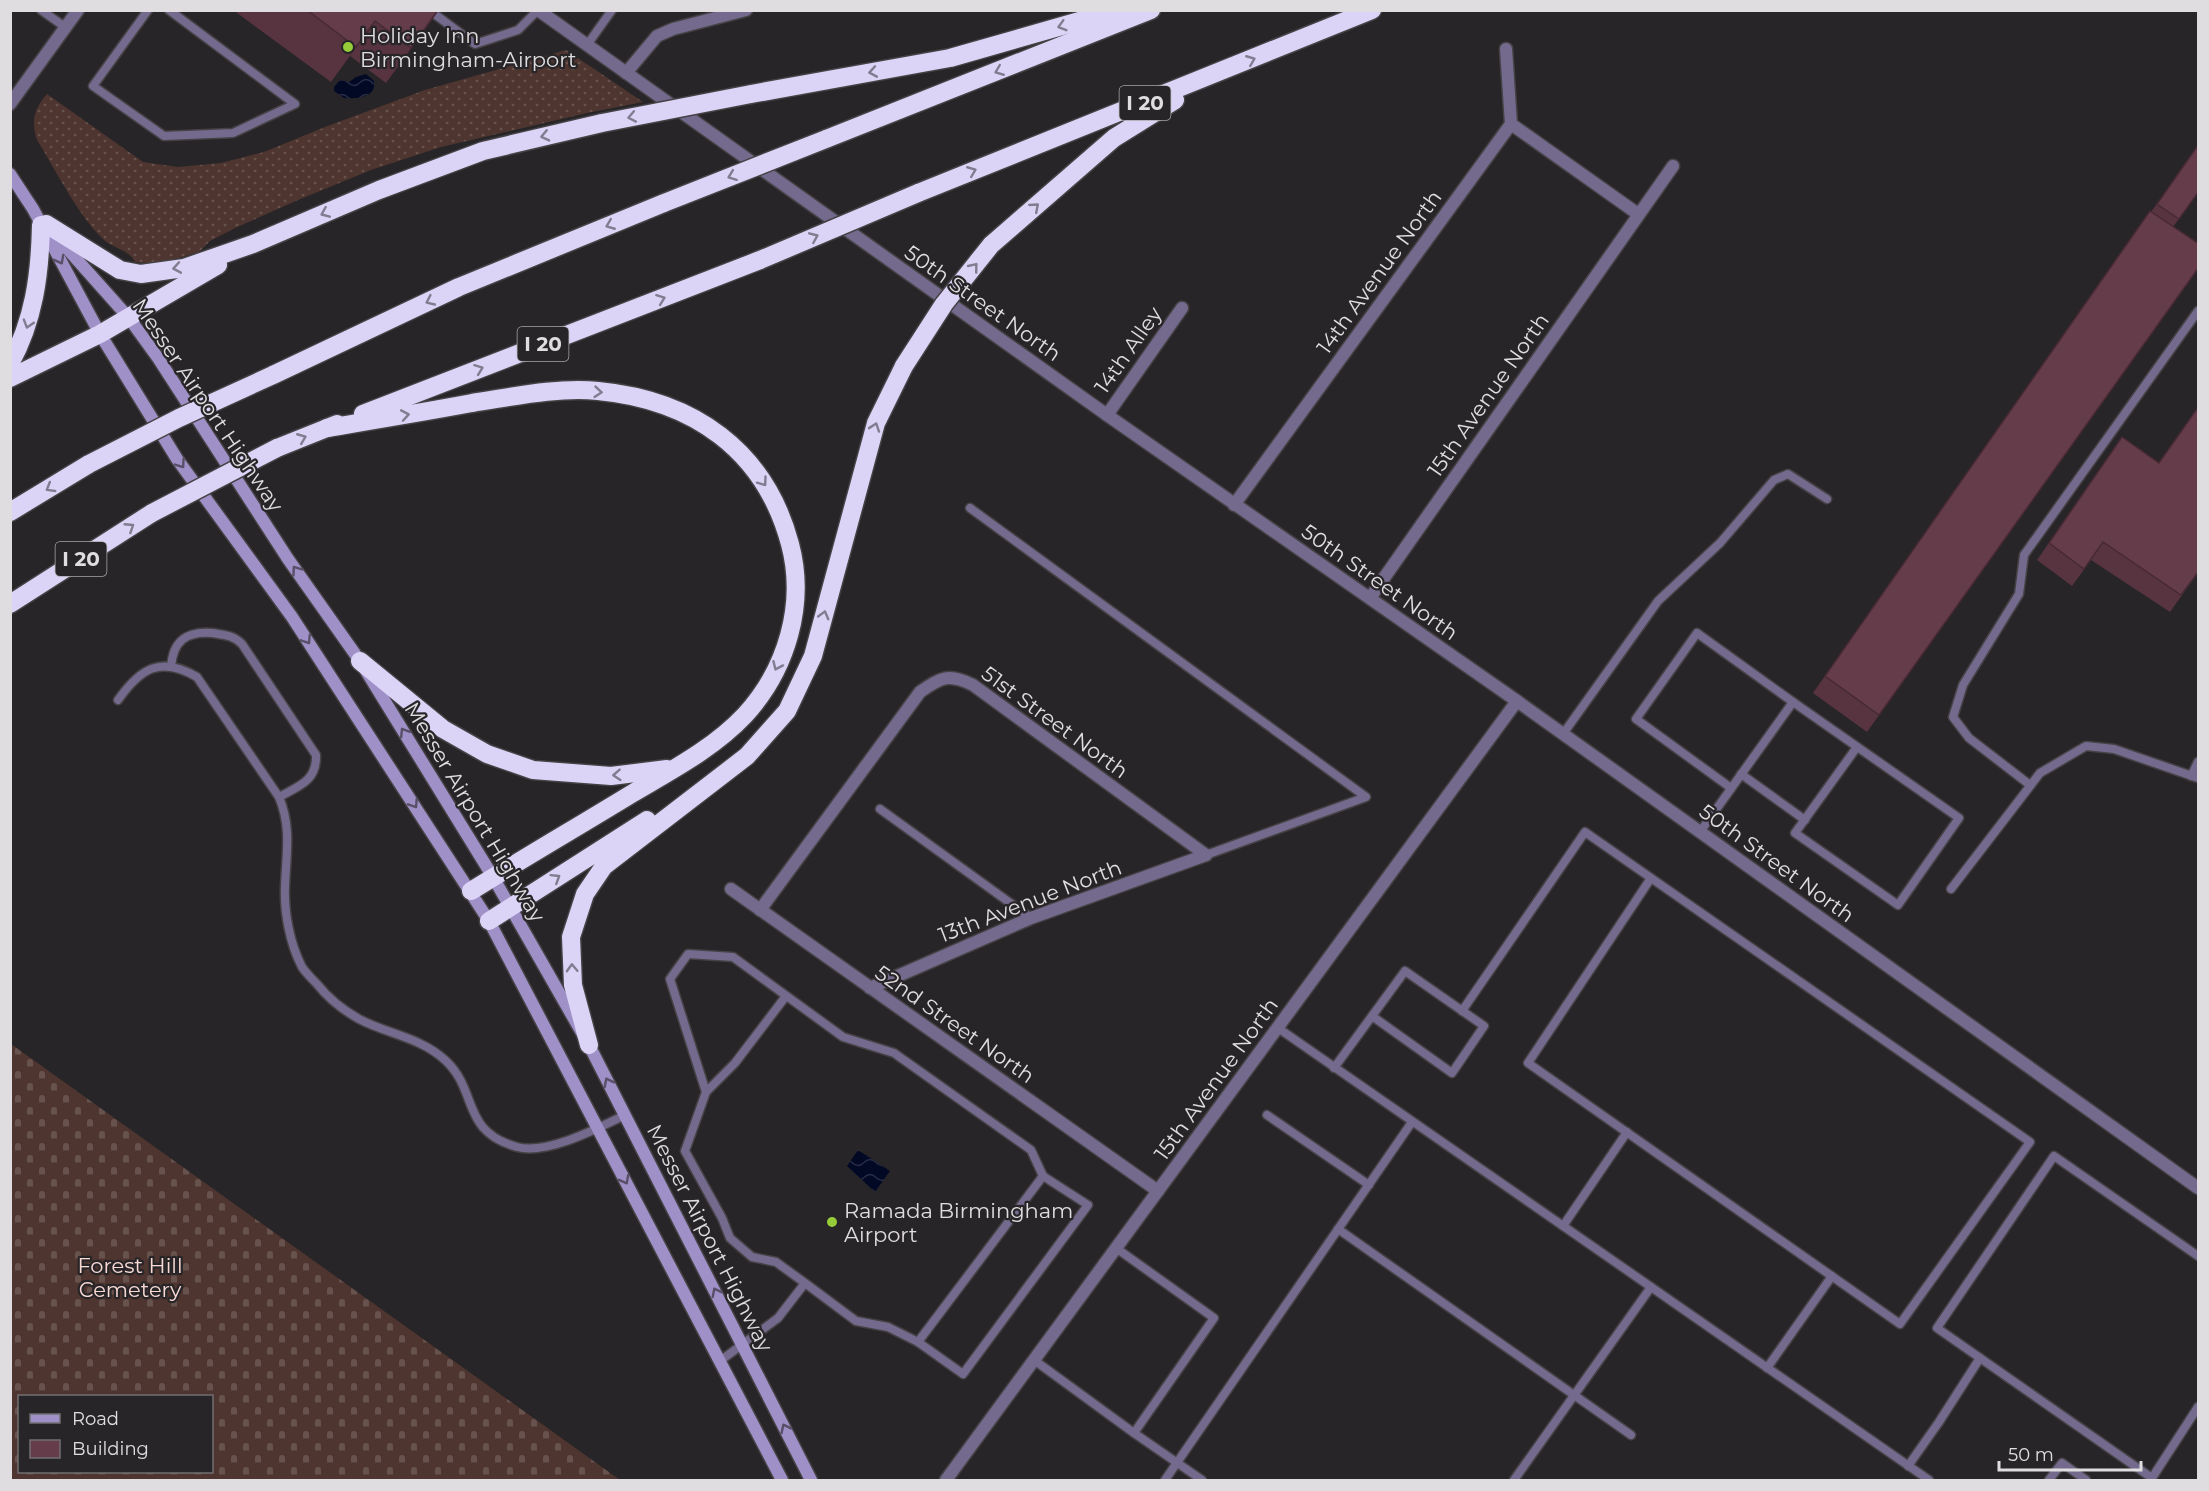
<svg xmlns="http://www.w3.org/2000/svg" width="2209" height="1491" viewBox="0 0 2209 1491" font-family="Montserrat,sans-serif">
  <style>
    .grass { fill: url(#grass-dots) }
    .cemetery { fill: url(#cemetery-stones); fill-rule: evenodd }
    .water { fill: url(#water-waves) }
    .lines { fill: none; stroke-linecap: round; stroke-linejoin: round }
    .service-casing { stroke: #454245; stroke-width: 11 }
    .minor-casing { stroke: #454245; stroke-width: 15 }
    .tertiary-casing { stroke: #454245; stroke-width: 15 }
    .secondary-casing { stroke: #454245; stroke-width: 15 }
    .motorway-casing { stroke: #454245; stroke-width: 21 }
    .service { stroke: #736a8d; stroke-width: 8 }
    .minor { stroke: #736a8d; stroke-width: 12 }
    .tertiary { stroke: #736a8d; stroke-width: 12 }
    .secondary { stroke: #9f91c8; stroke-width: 12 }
    .motorway { stroke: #dcd4f7; stroke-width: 18 }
    .motorway-bridge-casing { stroke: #454245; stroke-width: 21; stroke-linecap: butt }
    .motorway-bridge { stroke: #dcd4f7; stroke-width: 18 }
    .wall { fill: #57343f }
    .shaded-wall { fill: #472a33 }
    .building { fill: #653c49; stroke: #472a33; stroke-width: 1.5 }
    .oneway { stroke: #827c90 }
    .oneway2 { stroke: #585068 }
    .poi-dot { fill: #96cc3a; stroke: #282528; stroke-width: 2 }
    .labels { text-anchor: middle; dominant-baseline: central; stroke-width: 4.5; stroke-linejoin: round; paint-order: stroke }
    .shield { fill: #282528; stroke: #a9a6a9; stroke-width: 1.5 }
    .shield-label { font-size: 20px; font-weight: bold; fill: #e0dde0 }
    .poi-label { font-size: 21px; fill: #e0dde0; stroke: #282528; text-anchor: start }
    .street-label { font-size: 21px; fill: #e0dde0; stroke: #282528 }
    .park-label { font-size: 21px; fill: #f8d9d3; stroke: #282528 }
  </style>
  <defs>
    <pattern id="grass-dots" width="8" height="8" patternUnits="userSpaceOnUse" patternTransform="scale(1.5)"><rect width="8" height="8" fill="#4f352f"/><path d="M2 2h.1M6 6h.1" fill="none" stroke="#68524d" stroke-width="1.8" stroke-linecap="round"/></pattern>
    <pattern id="cemetery-stones" width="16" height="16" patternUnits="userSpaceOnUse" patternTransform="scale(1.5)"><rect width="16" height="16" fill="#4f352f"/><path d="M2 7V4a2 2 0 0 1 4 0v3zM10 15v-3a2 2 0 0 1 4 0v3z" fill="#68524d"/></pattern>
    <pattern id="water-waves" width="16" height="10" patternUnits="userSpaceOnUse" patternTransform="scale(1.5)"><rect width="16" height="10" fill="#020925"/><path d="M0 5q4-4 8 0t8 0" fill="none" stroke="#272c44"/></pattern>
  </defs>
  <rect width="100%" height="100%" fill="#282528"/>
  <path class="grass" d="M566 50 643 102 587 113 441 147 371 170 298 200 235 228 210 241 199 252 158 264 135 262C130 250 111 248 102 238 76 212 57 172 37 140 31 121 34 109 47 94L143 162 178 167 221 163 264 152 325 127 425 90Z"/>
  <path class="cemetery" d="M10 1044H11L620 1480H11ZM20 1396H212V1472H20Z"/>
  <g class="water">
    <path d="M366 74 374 81C377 98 356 99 344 98L334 91V87L340 80 349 82 356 77Z"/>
    <polygon points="858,1150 890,1171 875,1192 847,1166"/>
  </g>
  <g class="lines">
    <defs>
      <g id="service">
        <polyline points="41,10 65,27"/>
        <polyline points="148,10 93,86 164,136 233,133 295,104 169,10"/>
        <polyline points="429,10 475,44 518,30 538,10"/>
        <polyline points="587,45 612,10"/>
        <polyline points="970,508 1366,797 1206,855"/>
        <path d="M171 667C173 641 186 631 212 633 224 635 233 635 242 644L316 755C317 781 299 786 279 797"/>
        <path d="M118 700C140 669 160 655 197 677L279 797C292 828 286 855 285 887 284 913 290 944 302 967 306 973 312 979 317 984 328 998 343 1010 359 1019 387 1034 420 1037 445 1060 479 1091 460 1131 517 1147 547 1155 598 1128 625 1115"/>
        <polyline points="1563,734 1658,601 1720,543 1774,480 1788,474 1827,499"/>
        <polyline points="1741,774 1805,820"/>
        <polyline points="2191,776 2198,762"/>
        <polyline points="2030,785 1969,738 1953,717 1963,685 2019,594 2024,555 2198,311"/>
        <polyline points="1731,788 1636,719 1697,633 1793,702"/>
        <polyline points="880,809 1031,918"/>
        <polyline points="1700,832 1793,702 1959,818 1898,905 1795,833 1857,747"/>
        <polyline points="1951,889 2040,773 2086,746 2114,749 2198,778"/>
        <polyline points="1462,1011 1585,832 2030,1142 1900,1324 1528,1063 1651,878"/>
        <polyline points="1278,1028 1929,1480"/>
        <polyline points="1334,1068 1405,971 1484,1026 1452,1073 1372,1016"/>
        <polyline points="706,1092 735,1063 786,996"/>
        <polyline points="1267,1115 1369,1185"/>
        <polyline points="1563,1226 1627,1132"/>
        <polyline points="1338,1229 1631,1435"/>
        <polyline points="918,1342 1043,1176"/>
        <polyline points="1980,1358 2152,1478 2198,1407"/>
        <polyline points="1034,1360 1134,1433 1214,1318 1116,1248"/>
        <polyline points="720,1361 778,1318 805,1283 856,1321 888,1327 918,1342 963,1374 1088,1205 1043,1176 1031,1150 894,1053 843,1037 733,957 688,954 670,979 706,1092 685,1151 722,1218 730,1238 752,1257 776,1262 805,1283"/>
        <polyline points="1767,1368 1832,1276"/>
        <polyline points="1134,1433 1202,1480"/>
        <polyline points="1908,1466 1939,1422 1980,1358 1937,1328 2054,1156 2198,1256"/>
        <polyline points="1165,1480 1412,1122"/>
        <polyline points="1514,1480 1651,1287"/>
        <polyline points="2049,1480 2062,1463 2086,1480"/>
      </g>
      <g id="minor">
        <polyline points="538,10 1107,415 1517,701 2198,1188"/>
        <polyline points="626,73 657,36 673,29 746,10"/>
        <polyline points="1511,124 1638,214"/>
        <polyline points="1107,415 1182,308"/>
        <polyline points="1234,505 1511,124 1506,49"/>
        <polyline points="1370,598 1673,166"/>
        <polyline points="731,889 1158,1191"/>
        <path d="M760 910 920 692C941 677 949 673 973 685L1206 855"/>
        <polyline points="870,988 1031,918 1206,855"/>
        <polyline points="946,1480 1517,701"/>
      </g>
      <polyline id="tertiary" points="10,104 78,10"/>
      <g id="secondary">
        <polyline points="10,174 33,209 100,334 177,459 292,617 489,921 782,1480"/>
        <polyline points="55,235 129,318 158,358 288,559 360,661 493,877 589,1045 811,1480"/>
      </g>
      <g id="motorway">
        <polyline points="751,94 950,58 1118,10"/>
        <polyline points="826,139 1151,10"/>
        <polyline points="918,193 1372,10"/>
        <polyline points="46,224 120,270 141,274 184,268 253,244 379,190 483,151 602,123"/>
        <polyline points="991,245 1114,138 1175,100"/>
        <path d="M10 364C34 320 40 275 41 225"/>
        <polyline points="273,375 459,287 664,203"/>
        <polyline points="10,378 100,334 218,265"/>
        <polyline points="363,414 760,260"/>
        <path d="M327 428C375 420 424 412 472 403 512 397 557 387 598 391 693 400 765 450 790 544 806 604 787 669 745 715 714 748 672 770 633 793 579 826 524 858 471 891"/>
        <polyline points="277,448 337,424"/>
        <polyline points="10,512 89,464"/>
        <polyline points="10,604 152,513"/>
        <polyline points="360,661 443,729 487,754 533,770 611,776 667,769"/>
        <polyline points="489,921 647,820"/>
        <polyline points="589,1045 573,985 571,937 585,894 604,866 747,756 787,711 813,656 876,423 904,366"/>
      </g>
    </defs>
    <use href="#service" class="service-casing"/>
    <use href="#minor" class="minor-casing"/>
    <use href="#tertiary" class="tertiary-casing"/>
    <use href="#secondary" class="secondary-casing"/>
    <use href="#motorway" class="motorway-casing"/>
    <use href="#service" class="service"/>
    <use href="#minor" class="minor"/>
    <use href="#tertiary" class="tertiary"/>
    <use href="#secondary" class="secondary"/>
    <use href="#motorway" class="motorway"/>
    <defs>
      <g id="motorway-bridge">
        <polyline points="602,123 751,94"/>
        <polyline points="664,203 826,139"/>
        <polyline points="760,260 918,193"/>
        <polyline points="904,366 944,304 991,245"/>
        <polyline points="89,464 179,418 273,375"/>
        <polyline points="152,513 277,448"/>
      </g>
    </defs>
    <use href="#motorway-bridge" class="motorway-bridge-casing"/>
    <use href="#motorway-bridge" class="motorway-bridge"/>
  </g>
  <g class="wall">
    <polygon points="233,10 439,10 386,83 350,56 331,82"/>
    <polygon points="2199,144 2199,191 2173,227 2199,267 1867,732 1813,693 2150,211 2151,212"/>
    <polygon points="2122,437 2199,571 2170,612 2091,560 2072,586 2037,560"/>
  </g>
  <g class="shaded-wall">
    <polygon points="439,10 420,37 386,83 411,48"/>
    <polygon points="375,21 350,56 331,82 356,47"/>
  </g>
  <g class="building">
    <polygon points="307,10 438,10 411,48 375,21 356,47"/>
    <polygon points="2199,144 2199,191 2179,219 2157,204"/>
    <polygon points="2150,211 2199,244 2199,267 1879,715 1825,676"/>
    <polygon points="2199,406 2199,571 2181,595 2103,542 2084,569 2049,543 2122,437 2159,463"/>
  </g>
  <defs><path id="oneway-chevron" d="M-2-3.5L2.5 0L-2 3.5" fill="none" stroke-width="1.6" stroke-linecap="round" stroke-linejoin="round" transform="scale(1.5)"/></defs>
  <g class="oneway">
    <use href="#oneway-chevron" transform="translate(1062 26) rotate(164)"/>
    <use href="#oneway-chevron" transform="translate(1251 60) rotate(-22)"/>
    <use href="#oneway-chevron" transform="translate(999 71) rotate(158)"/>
    <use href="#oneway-chevron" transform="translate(873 72) rotate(170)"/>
    <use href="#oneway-chevron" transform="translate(632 117) rotate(169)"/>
    <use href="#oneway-chevron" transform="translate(545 136) rotate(167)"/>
    <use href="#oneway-chevron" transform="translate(972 171) rotate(-22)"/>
    <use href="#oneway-chevron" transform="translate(732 176) rotate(159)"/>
    <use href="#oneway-chevron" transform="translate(1035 207) rotate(-41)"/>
    <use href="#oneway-chevron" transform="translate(325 213) rotate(157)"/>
    <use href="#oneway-chevron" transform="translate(610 225) rotate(158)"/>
    <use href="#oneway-chevron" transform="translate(814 237) rotate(-23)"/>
    <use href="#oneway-chevron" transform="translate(974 267) rotate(-51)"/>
    <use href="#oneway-chevron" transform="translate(177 268) rotate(170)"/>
    <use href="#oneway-chevron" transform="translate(661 299) rotate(-21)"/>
    <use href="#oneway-chevron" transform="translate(430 301) rotate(155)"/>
    <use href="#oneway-chevron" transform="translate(28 324) rotate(107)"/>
    <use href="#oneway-chevron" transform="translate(479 369) rotate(-21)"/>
    <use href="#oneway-chevron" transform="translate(598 392) rotate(5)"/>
    <use href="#oneway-chevron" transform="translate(405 415) rotate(-10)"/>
    <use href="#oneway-chevron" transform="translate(875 427) rotate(-71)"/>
    <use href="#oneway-chevron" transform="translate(302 438) rotate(-22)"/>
    <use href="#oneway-chevron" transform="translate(763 482) rotate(54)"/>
    <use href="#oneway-chevron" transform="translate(50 488) rotate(149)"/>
    <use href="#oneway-chevron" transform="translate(130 527) rotate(-33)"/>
    <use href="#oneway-chevron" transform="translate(824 615) rotate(-75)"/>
    <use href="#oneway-chevron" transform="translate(777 666) rotate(114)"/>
    <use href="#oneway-chevron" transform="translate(617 775) rotate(176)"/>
    <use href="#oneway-chevron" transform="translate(556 878) rotate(-32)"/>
    <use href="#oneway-chevron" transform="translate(572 968) rotate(-92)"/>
  </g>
  <g class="oneway2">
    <use href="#oneway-chevron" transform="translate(60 260) rotate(62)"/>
    <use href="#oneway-chevron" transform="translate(181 464) rotate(55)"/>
    <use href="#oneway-chevron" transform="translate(296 570) rotate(-125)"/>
    <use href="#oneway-chevron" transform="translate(307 640) rotate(57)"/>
    <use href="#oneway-chevron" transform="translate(404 732) rotate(-122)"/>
    <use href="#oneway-chevron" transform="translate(414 804) rotate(57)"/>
    <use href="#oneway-chevron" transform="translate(608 1082) rotate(-117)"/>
    <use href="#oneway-chevron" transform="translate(625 1180) rotate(62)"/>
    <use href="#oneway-chevron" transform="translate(716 1292) rotate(-117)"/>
    <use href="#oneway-chevron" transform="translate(785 1428) rotate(-116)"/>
  </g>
  <g class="poi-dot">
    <circle cx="348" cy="47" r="6"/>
    <circle cx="832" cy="1222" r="6"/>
  </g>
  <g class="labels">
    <g class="shield">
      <rect x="1119.5" y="86" width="51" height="34" rx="4.5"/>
      <rect x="517.5" y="327" width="51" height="34" rx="4.5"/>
      <rect x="55.5" y="542" width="51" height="34" rx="4.5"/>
    </g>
    <g class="shield-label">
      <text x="1145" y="103">I 20</text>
      <text x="543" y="344">I 20</text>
      <text x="81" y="559">I 20</text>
    </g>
    <g class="poi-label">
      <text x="360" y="35">Holiday Inn<tspan x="360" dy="24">Birmingham-Airport</tspan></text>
      <text x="844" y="1210">Ramada Birmingham<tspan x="844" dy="24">Airport</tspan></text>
    </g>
    <g class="street-label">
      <text transform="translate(1379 272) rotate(-54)">14th Avenue North</text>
      <text transform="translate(983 303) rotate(35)">50th Street North</text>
      <text transform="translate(1128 350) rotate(-55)">14th Alley</text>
      <text transform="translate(1488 395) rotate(-55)">15th Avenue North</text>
      <text transform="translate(208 405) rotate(56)">Messer Airport Highway</text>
      <text transform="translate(1380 582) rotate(35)">50th Street North</text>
      <text transform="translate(1055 722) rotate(36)">51st Street North</text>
      <text transform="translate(475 812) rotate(59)">Messer Airport Highway</text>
      <text transform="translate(1777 863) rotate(36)">50th Street North</text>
      <text transform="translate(1030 901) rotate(-21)">13th Avenue North</text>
      <text transform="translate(955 1024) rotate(35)">52nd Street North</text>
      <text transform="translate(1216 1079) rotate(-54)">15th Avenue North</text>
      <text transform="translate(710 1238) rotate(63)">Messer Airport Highway</text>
    </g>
    <g class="park-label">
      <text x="130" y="1265">Forest Hill<tspan x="130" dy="24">Cemetery</tspan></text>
    </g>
  </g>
  <rect width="2209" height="1491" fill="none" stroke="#e0dde0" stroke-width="24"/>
  <rect x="18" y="1395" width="195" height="78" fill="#282528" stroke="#726f72" stroke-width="1.5"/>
  <rect x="30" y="1414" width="30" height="9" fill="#9f91c8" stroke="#726f72" stroke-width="1.5"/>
  <text x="72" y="1425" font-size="18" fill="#e0dde0">Road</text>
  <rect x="30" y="1440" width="30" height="18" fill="#653c49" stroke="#726f72" stroke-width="1.5"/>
  <text x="72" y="1455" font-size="18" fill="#e0dde0">Building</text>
  <path d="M1999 1461v9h142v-9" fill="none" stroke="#e0dde0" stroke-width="3"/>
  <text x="2008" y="1461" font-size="18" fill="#e0dde0" stroke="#282528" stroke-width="4.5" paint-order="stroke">50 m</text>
</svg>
